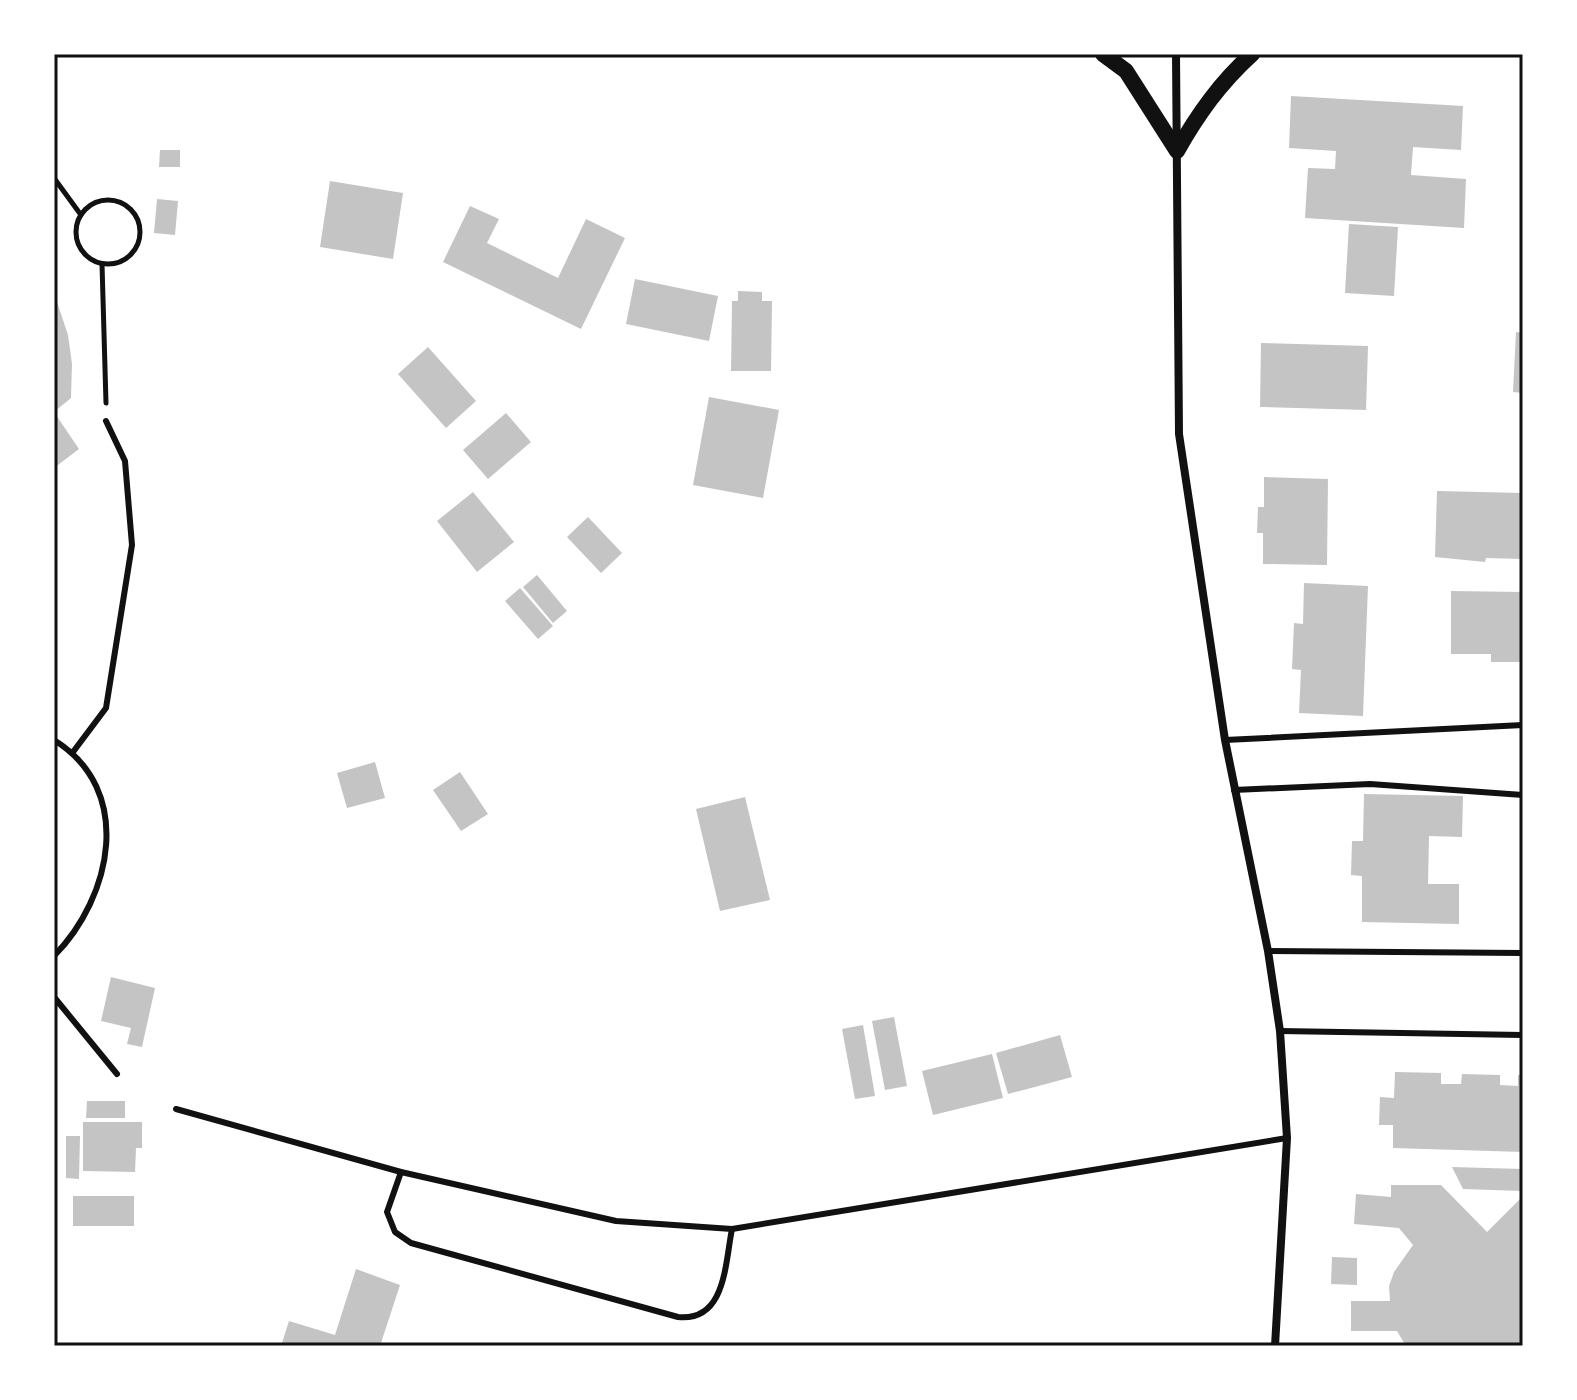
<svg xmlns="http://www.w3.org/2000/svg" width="1577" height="1400" viewBox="0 0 1577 1400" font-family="Overpass,sans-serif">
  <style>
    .building { fill: #c4c4c4 }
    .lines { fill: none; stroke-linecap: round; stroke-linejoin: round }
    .path { stroke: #111; stroke-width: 5 }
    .service { stroke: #111; stroke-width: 6 }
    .minor { stroke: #111; stroke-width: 8 }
    .secondary { stroke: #111; stroke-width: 16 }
    .neatline { fill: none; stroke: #111; stroke-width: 3 }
  </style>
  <rect width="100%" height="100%" fill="#fff"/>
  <g class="building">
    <polygon points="1291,96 1463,106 1461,150 1413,147 1411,175 1466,179 1464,228 1305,218 1308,168 1335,169 1336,151 1289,148"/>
    <polygon points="160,150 180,150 180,167 159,167"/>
    <polygon points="330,181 403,193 393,259 320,247"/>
    <polygon points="157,199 178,201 175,235 154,233"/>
    <polygon points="470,206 499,219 487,243 558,278 586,219 625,238 581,329 443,262"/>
    <polygon points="1349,224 1398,227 1394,296 1345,293"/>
    <polygon points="635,279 718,296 709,341 626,324"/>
    <polygon points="738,291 762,292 762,301 772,301 771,371 731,371 732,301 738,301"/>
    <polygon points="54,293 68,335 72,364 71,398 54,412 79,449 54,468"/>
    <polygon points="1516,332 1523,333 1523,393 1513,392"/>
    <polygon points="1261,343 1368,346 1366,410 1260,407"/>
    <polygon points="428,347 476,401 446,428 398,374"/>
    <polygon points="709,397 779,410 763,498 693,485"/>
    <polygon points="506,413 531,442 488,479 463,450"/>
    <polygon points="1264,477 1328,479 1327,565 1263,564 1263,533 1257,533 1258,507 1264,507"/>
    <polygon points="1437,491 1523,493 1523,559 1486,558 1485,562 1435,557"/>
    <polygon points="473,492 514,542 477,572 437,521"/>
    <polygon points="588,517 622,553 601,573 567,537"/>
    <polygon points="537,575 567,611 553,623 523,587"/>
    <polygon points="1304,583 1368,586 1363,716 1299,713 1301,670 1292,669 1294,623 1303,624"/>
    <polygon points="520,588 553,626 538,639 505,601"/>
    <polygon points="1451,591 1523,592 1523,662 1491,662 1491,654 1451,654"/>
    <polygon points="375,762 385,798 347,808 337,773"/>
    <polygon points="460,772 488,814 461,831 433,790"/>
    <polygon points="1364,794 1463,796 1462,837 1429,836 1428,884 1459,884 1459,924 1362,922 1362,876 1351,875 1352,841 1363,841"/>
    <polygon points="745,797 770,900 720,911 696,809"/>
    <polygon points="111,977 155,988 142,1047 127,1044 131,1028 101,1021"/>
    <polygon points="894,1017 907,1086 885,1090 872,1021"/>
    <polygon points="863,1025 875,1096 855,1099 842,1029"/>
    <polygon points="1060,1035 1072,1077 1008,1094 996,1053"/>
    <polygon points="992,1054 1003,1098 933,1115 922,1071"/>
    <polygon points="1395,1072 1441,1073 1441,1084 1461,1084 1462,1074 1500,1075 1500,1085 1518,1086 1518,1075 1523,1075 1523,1152 1393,1148 1393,1125 1379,1125 1380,1097 1394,1098"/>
    <polygon points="87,1101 125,1101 125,1118 86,1118"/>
    <polygon points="83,1122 142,1122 142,1148 136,1148 135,1172 83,1171"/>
    <polygon points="66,1136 80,1136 79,1179 66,1178"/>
    <polygon points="1452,1167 1523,1169 1523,1191 1463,1189"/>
    <polygon points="1391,1185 1441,1185 1487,1232 1520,1199 1523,1202 1523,1346 1406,1346 1397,1331 1351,1331 1351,1301 1390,1301 1389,1286 1394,1272 1413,1245 1399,1228 1354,1224 1356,1194 1391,1197"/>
    <rect x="73" y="1196" width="61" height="30"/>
    <polygon points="1332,1257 1357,1258 1357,1285 1331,1284"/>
    <polygon points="356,1269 400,1285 380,1346 281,1346 289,1321 335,1335"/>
  </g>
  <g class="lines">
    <g class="path">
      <polyline points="54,178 81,215"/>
      <circle cx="108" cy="232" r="32"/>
      <polyline points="102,264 106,403"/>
    </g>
    <g class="service">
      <path d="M54 740C135 790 112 897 54 956"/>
      <polyline points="1225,740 1523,725"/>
      <polyline points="73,752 106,708 132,545 125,461 106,421"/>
      <polyline points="1234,790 1370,784 1523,795"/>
      <polyline points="1268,951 1523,953"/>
      <polyline points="54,997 117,1074"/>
      <polyline points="1280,1031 1523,1035"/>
      <polyline points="176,1109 401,1172 616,1221 732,1229 1287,1138"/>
      <path d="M401 1172 387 1212 395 1232 411 1243 678 1317C726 1322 725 1263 732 1229"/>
    </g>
    <polyline class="minor" points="1176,54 1179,434 1225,740 1268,951 1280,1031 1287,1138 1275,1346"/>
    <path class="secondary" d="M1103 54 1126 71 1177 151C1198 114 1220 83 1252 54"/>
  </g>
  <rect width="1577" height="1400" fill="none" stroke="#ffffff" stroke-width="112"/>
  <rect x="56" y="56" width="1465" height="1288" class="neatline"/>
</svg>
